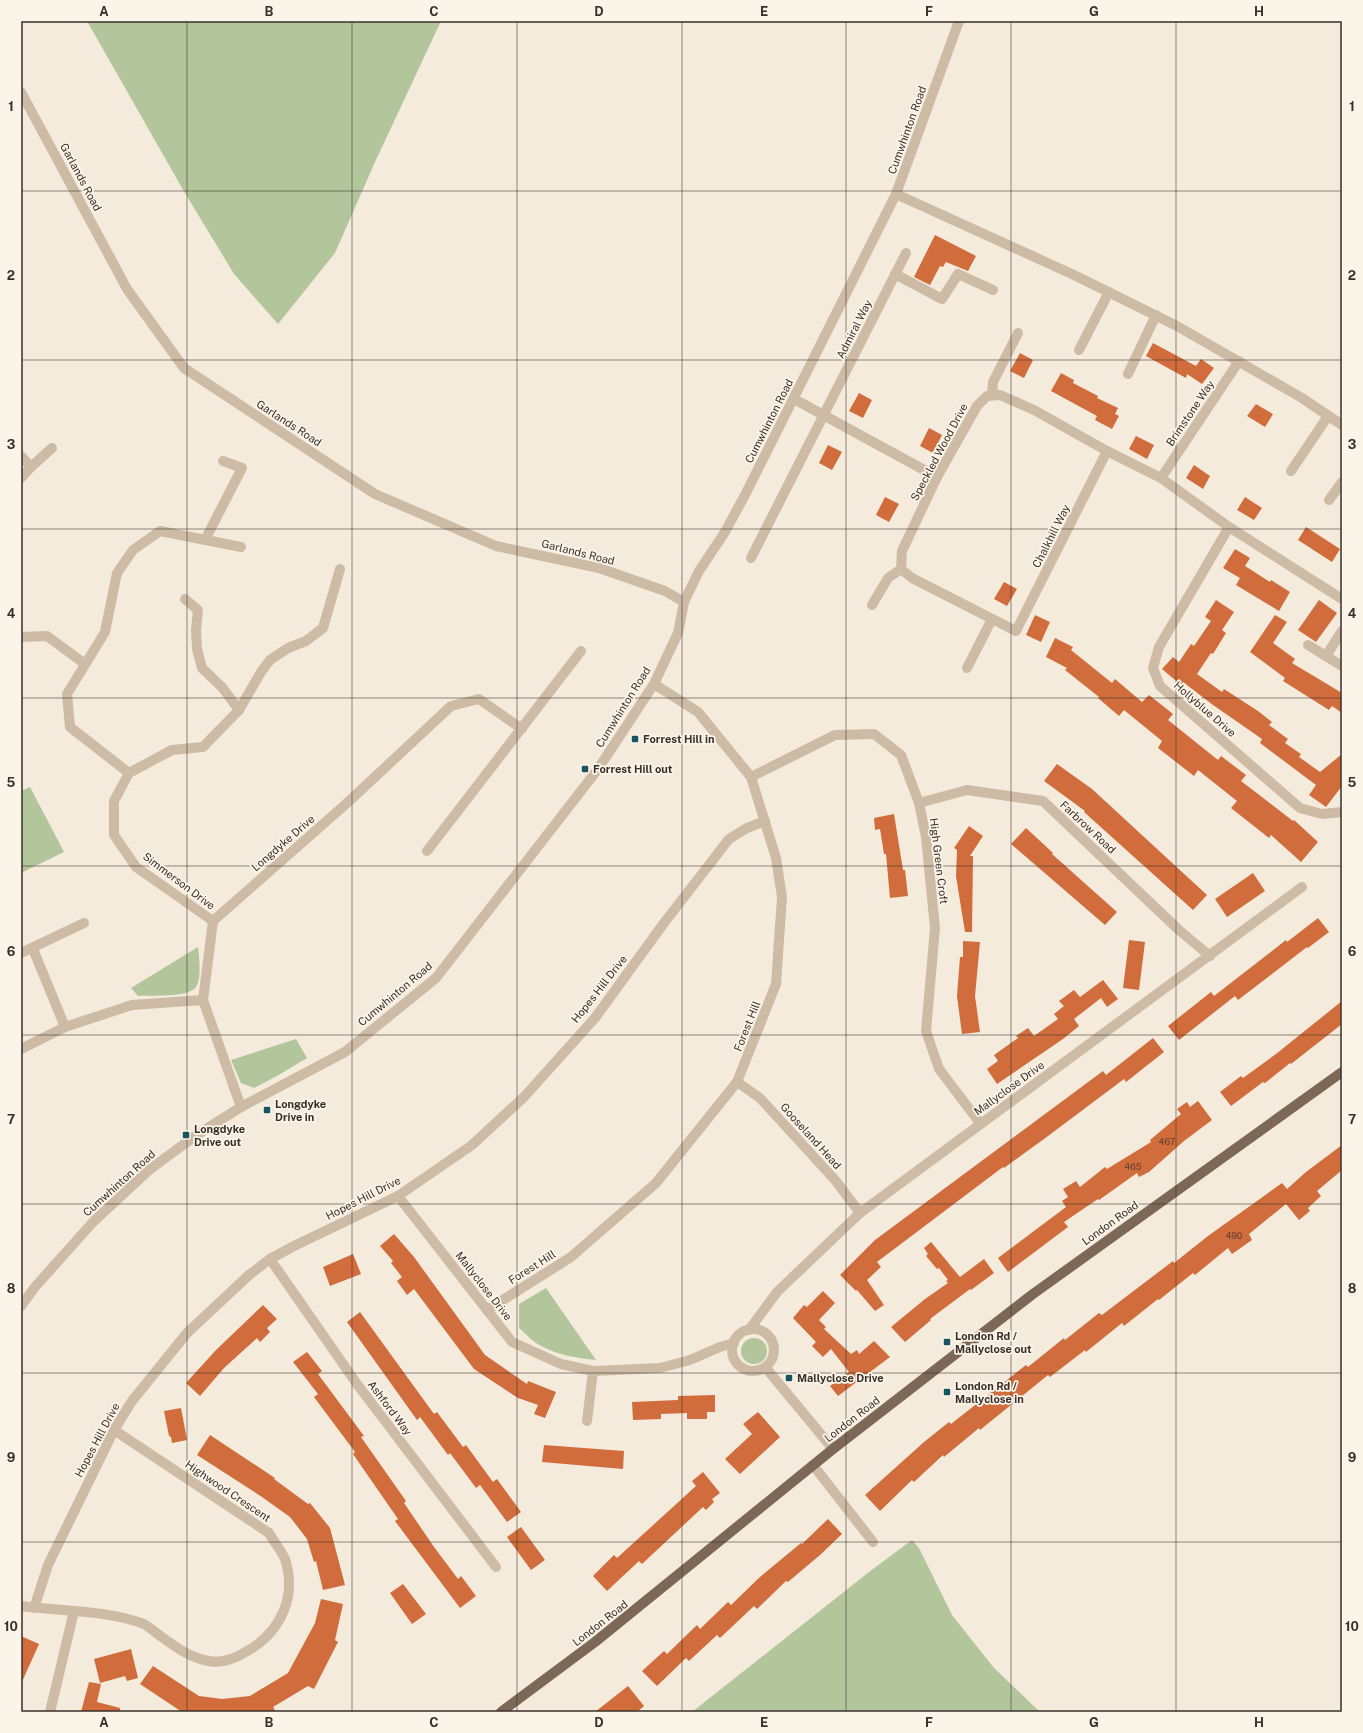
<svg xmlns="http://www.w3.org/2000/svg" width="1363" height="1733" viewBox="0 0 1363 1733" font-family="'Public Sans',sans-serif">
  <style>
    .green { fill: #b3c59a }
    .building { fill: #d16c3d }
    .lines { fill: none; stroke-linecap: round; stroke-linejoin: round }
    .minor { stroke: #cebba6; stroke-width: 10 }
    .major { stroke: #7d6757; stroke-width: 10 }
    .grid { fill: none; stroke: #392f28; stroke-width: 1; stroke-opacity: 0.55 }
    .poi-dot { fill: #19555f; stroke: #fbf4e9; stroke-width: 1.5 }
    .labels { text-anchor: middle; dominant-baseline: central; stroke-width: 3.5; stroke-linejoin: round; paint-order: stroke }
    .number-label { font-size: 9px; fill: #5f3e2d }
    .street-label { font-size: 11px; fill: #392f28; stroke: #fbf4e9 }
    .poi-label { font-size: 11px; font-weight: bold; fill: #392f28; stroke: #fbf4e9; text-anchor: start }
    .neatline { fill: none; stroke: #392f28; stroke-width: 1.5 }
    .grid-label { font-size: 13px; text-anchor: middle; font-weight: bold; fill: #392f28 }
  </style>
  <rect width="100%" height="100%" fill="#f4ebdc"/>
  <g class="green">
    <polygon points="87,21 441,21 375,162 335,253 278,324 234,274 182,188"/>
    <polygon points="30,787 64,852 21,873 21,791"/>
    <path d="M198 947C199 956 202 978 196 987 188 998 151 995 138 996L131 988Z"/>
    <polygon points="296,1039 307,1058 277,1076 254,1088 241,1083 231,1060"/>
    <path d="M546 1288 596 1360C576 1358 558 1355 541 1346 533 1342 526 1334 519 1328V1304Z"/>
    <circle cx="754" cy="1351" r="13"/>
    <polygon points="912,1540 919,1548 952,1615 994,1668 1040,1712 692,1712 869,1572"/>
  </g>
  <g class="building">
    <polygon points="935,235 976,256 968,271 946,262 943,267 940,266 930,285 914,277"/>
    <polygon points="1153,343 1196,366 1201,359 1214,368 1202,384 1187,374 1186,378 1146,356"/>
    <polygon points="1020,353 1033,360 1024,378 1010,371"/>
    <polygon points="1061,373 1074,380 1073,383 1098,396 1097,398 1118,408 1115,414 1119,416 1112,429 1095,420 1097,416 1051,391"/>
    <polygon points="859,393 872,400 863,418 849,411"/>
    <polygon points="1256,404 1273,414 1265,427 1247,416"/>
    <polygon points="929,428 942,435 933,453 920,446"/>
    <polygon points="1136,436 1154,445 1147,459 1129,449"/>
    <polygon points="828,445 842,452 832,470 819,463"/>
    <polygon points="1194,465 1210,476 1203,489 1186,478"/>
    <polygon points="885,497 899,504 889,522 876,515"/>
    <polygon points="1245,497 1262,508 1254,520 1237,510"/>
    <polygon points="1306,527 1340,549 1332,562 1298,540"/>
    <polygon points="1235,549 1250,558 1245,566 1270,582 1271,580 1290,592 1279,611 1236,585 1240,578 1223,568"/>
    <polygon points="1004,582 1017,589 1007,606 994,599"/>
    <polygon points="1216,600 1234,612 1222,630 1226,633 1213,654 1211,653 1197,674 1222,692 1224,689 1258,711 1272,722 1269,725 1288,739 1285,743 1301,754 1299,757 1320,772 1342,754 1342,786 1326,807 1309,795 1316,785 1260,743 1262,739 1213,705 1183,682 1181,685 1162,669 1173,657 1179,662 1191,644 1194,646 1211,621 1205,617"/>
    <polygon points="1319,600 1337,613 1316,642 1298,630"/>
    <polygon points="1035,615 1050,622 1041,642 1026,635"/>
    <polygon points="1275,615 1287,622 1273,643 1295,659 1292,663 1342,693 1342,713 1332,706 1329,710 1283,681 1285,678 1250,652"/>
    <polygon points="1055,638 1073,647 1071,650 1112,683 1115,679 1142,702 1149,695 1173,714 1168,720 1218,760 1221,756 1246,775 1241,781 1293,821 1294,820 1318,842 1301,862 1271,835 1269,838 1231,808 1237,801 1198,770 1194,776 1158,748 1162,741 1124,710 1119,716 1098,698 1099,697 1065,670 1067,668 1046,657"/>
    <polygon points="1057,764 1092,789 1207,895 1193,910 1084,812 1085,811 1044,781"/>
    <polygon points="894,814 903,870 905,870 908,896 890,898 886,854 884,854 880,829 875,830 874,818"/>
    <polygon points="969,826 983,836 970,856 973,856 972,932 965,932 956,876 957,850 954,848"/>
    <polygon points="1026,828 1053,853 1052,854 1117,912 1105,925 1011,844"/>
    <polygon points="1253,873 1265,891 1227,917 1215,899"/>
    <polygon points="1318,918 1329,932 1308,948 1307,947 1238,1000 1235,996 1179,1040 1168,1026 1211,992 1214,996 1286,940 1287,942"/>
    <polygon points="1129,940 1145,942 1139,990 1123,988"/>
    <polygon points="963,941 980,942 975,996 980,1032 962,1034 957,996 960,957 963,957"/>
    <polygon points="1103,980 1118,999 1107,1007 1101,998 1074,1019 1079,1026 1063,1039 997,1084 987,1069 998,1061 994,1055 1018,1038 1016,1036 1028,1028 1034,1036 1058,1019 1054,1014 1064,1006 1059,1001 1074,990 1080,997"/>
    <polygon points="1342,1001 1342,1024 1291,1064 1290,1063 1265,1083 1263,1082 1231,1106 1220,1092 1241,1076 1243,1078 1276,1054"/>
    <polygon points="1153,1038 1164,1052 1126,1082 1124,1079 1044,1139 1004,1168 1003,1167 877,1262 881,1267 867,1280 884,1305 875,1311 857,1290 856,1291 840,1275 875,1240 1103,1071 1106,1075"/>
    <polygon points="1198,1101 1212,1120 1184,1141 1149,1172 1139,1177 1137,1173 1099,1200 1098,1199 1064,1222 1068,1227 1008,1272 998,1258 1066,1207 1062,1201 1068,1197 1063,1189 1076,1181 1080,1187 1105,1167 1107,1169 1151,1142 1150,1140 1181,1114 1177,1109 1187,1102 1190,1107"/>
    <polygon points="1342,1145 1342,1170 1317,1191 1321,1196 1308,1208 1310,1211 1299,1220 1286,1204 1249,1234 1252,1240 1232,1254 1228,1248 1195,1275 1193,1273 1159,1300 1158,1299 1124,1326 1122,1323 1086,1352 1085,1350 1050,1377 1048,1375 980,1430 979,1428 944,1457 943,1455 914,1482 912,1480 880,1511 865,1495 924,1442 949,1422 951,1424 1026,1365 1028,1367 1064,1338 1065,1340 1099,1313 1102,1315 1173,1261 1174,1263 1208,1236 1282,1183 1287,1189 1306,1172"/>
    <polygon points="394,1234 414,1257 485,1355 527,1384 528,1381 556,1392 545,1418 534,1414 538,1405 518,1398 474,1369 414,1289 407,1295 397,1281 402,1277 391,1263 393,1261 380,1246"/>
    <polygon points="931,1242 960,1277 984,1259 994,1273 971,1290 970,1289 930,1319 931,1320 905,1342 891,1327 925,1299 948,1283 946,1281 948,1280 939,1268 937,1269 926,1256 928,1254 924,1248"/>
    <polygon points="353,1254 361,1274 330,1286 323,1267"/>
    <polygon points="823,1291 835,1303 819,1320 826,1327 824,1329 851,1354 857,1350 859,1354 874,1341 890,1357 838,1396 830,1386 849,1372 831,1349 823,1357 812,1346 816,1342 793,1318 804,1305 807,1307"/>
    <polygon points="263,1305 277,1319 267,1328 270,1332 260,1342 257,1338 224,1368 200,1396 186,1383 216,1350"/>
    <polygon points="360,1312 434,1414 437,1412 463,1447 466,1445 493,1482 497,1479 521,1512 507,1522 480,1485 476,1488 450,1453 448,1455 420,1417 417,1420 347,1322"/>
    <polygon points="307,1352 322,1371 318,1374 364,1436 361,1437 406,1501 404,1503 434,1547 458,1579 461,1576 476,1596 460,1608 395,1521 398,1519 353,1454 355,1452 314,1397 318,1394 293,1362"/>
    <polygon points="715,1395 715,1412 707,1412 707,1419 687,1419 687,1413 661,1414 661,1419 633,1420 632,1402 678,1400 678,1396"/>
    <polygon points="181,1408 187,1440 172,1443 171,1437 169,1436 164,1411"/>
    <polygon points="758,1412 780,1437 740,1474 725,1459 752,1434 743,1424"/>
    <polygon points="210,1435 275,1478 274,1479 308,1504 310,1503 330,1528 345,1585 323,1590 316,1561 314,1562 307,1539 290,1517 262,1497 197,1455"/>
    <polygon points="544,1445 624,1451 623,1469 542,1462"/>
    <polygon points="703,1472 720,1493 712,1499 714,1502 706,1510 703,1507 642,1564 639,1561 607,1591 593,1576 614,1555 617,1558 696,1486 692,1481"/>
    <polygon points="828,1519 842,1534 820,1555 788,1582 786,1581 757,1609 754,1606 720,1638 717,1635 689,1661 686,1658 657,1686 642,1671 664,1651 667,1654 697,1625 700,1629 728,1602 731,1605 760,1577 801,1543 802,1544"/>
    <polygon points="521,1527 545,1560 531,1570 507,1537"/>
    <polygon points="403,1584 426,1614 412,1624 390,1593"/>
    <polygon points="321,1599 343,1604 335,1640 338,1642 314,1689 308,1686 273,1707 276,1712 182,1712 140,1684 153,1666 199,1696 222,1699 250,1696 288,1673 315,1623"/>
    <polygon points="21,1636 39,1644 21,1684"/>
    <polygon points="131,1649 138,1678 127,1681 125,1676 100,1683 94,1659"/>
    <polygon points="89,1682 101,1684 97,1702 120,1708 120,1712 81,1712"/>
    <polygon points="628,1686 644,1706 637,1712 595,1712"/>
  </g>
  <g class="lines">
    <g class="minor">
      <polyline points="21,92 127,289 184,368 375,494 496,546 599,568 665,591 684,602"/>
      <polyline points="896,194 1074,275 1177,326 1302,398 1342,425"/>
      <polyline points="895,274 942,299 958,274 993,290"/>
      <polyline points="1079,350 1109,292"/>
      <polyline points="1128,374 1156,315"/>
      <polyline points="992,395 993,382 1018,333"/>
      <polyline points="794,399 937,477"/>
      <polyline points="21,456 31,467 21,478"/>
      <polyline points="31,467 52,448"/>
      <polyline points="1291,471 1328,416"/>
      <polyline points="1161,478 1239,361"/>
      <polyline points="1329,500 1342,482"/>
      <polyline points="1229,527 1159,647 1153,668 1160,686 1300,808 1322,814 1342,812"/>
      <polyline points="205,540 242,468 223,461"/>
      <polyline points="751,558 906,253"/>
      <polyline points="901,569 902,551 937,477 977,406 987,396 1000,395 1034,410 1107,451 1161,478 1229,527 1342,599"/>
      <polyline points="901,569 912,578 1016,631 1107,451"/>
      <polyline points="185,599 198,610 196,630 197,649 202,668 222,687 239,710"/>
      <polyline points="872,605 888,578 901,569"/>
      <polyline points="21,637 47,636 85,664"/>
      <polyline points="1308,645 1326,656 1342,631"/>
      <polyline points="1326,656 1342,666"/>
      <polyline points="967,668 992,619"/>
      <polyline points="129,773 70,727 67,694 105,632 117,573 133,550 160,531 241,547"/>
      <polyline points="751,777 835,735 874,734 901,755 919,803 926,837 935,928 926,1031 939,1069 980,1123"/>
      <polyline points="919,803 967,790 1043,801 1180,931 1210,956"/>
      <polyline points="427,851 581,651"/>
      <polyline points="213,921 136,867 114,835 114,801 129,773 172,750 203,747 239,710 261,672 270,660 288,648 306,641 323,628 340,569"/>
      <polyline points="33,949 65,1027"/>
      <polyline points="21,953 84,923"/>
      <polyline points="21,1049 65,1027 132,1005 203,1000"/>
      <polyline points="737,1082 760,1098 835,1180 860,1213"/>
      <polyline points="241,1107 203,1000 213,921 346,804 451,706 479,699 522,729"/>
      <polyline points="398,1196 512,1342 561,1364 593,1371 660,1368 690,1360 720,1347 734,1343"/>
      <polyline points="270,1259 357,1384 496,1567"/>
      <polyline points="21,1306 35,1287 93,1222 149,1170 195,1136 241,1107 345,1052 436,978 598,769 654,684 678,633 684,602 699,571 725,532 746,493 896,194 959,21"/>
      <polyline points="487,1310 571,1257 656,1183 737,1082 776,984 782,897 776,858 751,777 698,712 654,684"/>
      <circle cx="753" cy="1350" r="21"/>
      <polyline points="749,1330 777,1292 860,1213 1302,887"/>
      <polyline points="765,1367 833,1449"/>
      <polyline points="587,1421 593,1371"/>
      <polyline points="813,1465 873,1542"/>
      <path d="M21 1606C60 1611 107 1610 144 1624 149 1627 154 1631 159 1635 174 1646 190 1658 209 1661 223 1664 238 1657 249 1650 281 1631 297 1596 285 1559 281 1550 274 1542 269 1533L114 1430"/>
      <polyline points="34,1608 48,1565 114,1430 132,1401 187,1333 249,1275 270,1259 294,1246 398,1196 472,1145 524,1097 595,1018 664,923 729,839 747,828 765,821"/>
      <polyline points="50,1712 74,1611"/>
    </g>
    <polyline class="major" points="501,1712 595,1642 833,1449 1033,1294 1342,1072"/>
  </g>
  <path class="grid" d="M187 21V1712M352 21V1712M517 21V1712M682 21V1712M846 21V1712M1011 21V1712M1176 21V1712M21 191H1342M21 360H1342M21 529H1342M21 698H1342M21 866H1342M21 1035H1342M21 1204H1342M21 1373H1342M21 1542H1342"/>
  <g class="poi-dot">
    <rect x="631" y="735" width="8" height="8" rx="2"/>
    <rect x="581" y="765" width="8" height="8" rx="2"/>
    <rect x="263" y="1106" width="8" height="8" rx="2"/>
    <rect x="182" y="1131" width="8" height="8" rx="2"/>
    <rect x="943" y="1338" width="8" height="8" rx="2"/>
    <rect x="785" y="1374" width="8" height="8" rx="2"/>
    <rect x="943" y="1388" width="8" height="8" rx="2"/>
  </g>
  <g class="labels">
    <g class="number-label">
      <text x="1167" y="1141">467</text>
      <text x="1133" y="1166">465</text>
      <text x="1234" y="1235">490</text>
    </g>
    <g class="street-label">
      <text transform="translate(907 130) rotate(-70)">Cumwhinton Road</text>
      <text transform="translate(81 177) rotate(62)">Garlands Road</text>
      <text transform="translate(854 329) rotate(-63)">Admiral Way</text>
      <text transform="translate(1190 413) rotate(-56)">Brimstone Way</text>
      <text transform="translate(769 421) rotate(-63)">Cumwhinton Road</text>
      <text transform="translate(289 423) rotate(33)">Garlands Road</text>
      <text transform="translate(939 452) rotate(-62)">Speckled Wood Drive</text>
      <text transform="translate(1051 536) rotate(-63)">Chalkhill Way</text>
      <text transform="translate(578 552) rotate(14)">Garlands Road</text>
      <text transform="translate(623 707) rotate(-58)">Cumwhinton Road</text>
      <text transform="translate(1205 709) rotate(41)">Hollyblue Drive</text>
      <text transform="translate(1088 827) rotate(43)">Farbrow Road</text>
      <text transform="translate(283 843) rotate(-41)">Longdyke Drive</text>
      <text transform="translate(939 861) rotate(83)">High Green Croft</text>
      <text transform="translate(179 881) rotate(37)">Simmerson Drive</text>
      <text transform="translate(599 989) rotate(-52)">Hopes Hill Drive</text>
      <text transform="translate(395 994) rotate(-40)">Cumwhinton Road</text>
      <text transform="translate(747 1026) rotate(-68)">Forest Hill</text>
      <text transform="translate(1009 1088) rotate(-36)">Mallyclose Drive</text>
      <text transform="translate(811 1136) rotate(48)">Gooseland Head</text>
      <text transform="translate(119 1183) rotate(-42)">Cumwhinton Road</text>
      <text transform="translate(363 1198) rotate(-27)">Hopes Hill Drive</text>
      <text transform="translate(1110 1223) rotate(-36)">London Road</text>
      <text transform="translate(532 1267) rotate(-32)">Forest Hill</text>
      <text transform="translate(484 1286) rotate(52)">Mallyclose Drive</text>
      <text transform="translate(390 1408) rotate(53)">Ashford Way</text>
      <text transform="translate(852 1419) rotate(-38)">London Road</text>
      <text transform="translate(97 1440) rotate(-62)">Hopes Hill Drive</text>
      <text transform="translate(228 1491) rotate(34)">Highwood Crescent</text>
      <text transform="translate(600 1623) rotate(-38)">London Road</text>
    </g>
    <g class="poi-label">
      <text x="643" y="739">Forrest Hill in</text>
      <text x="593" y="769">Forrest Hill out</text>
      <text x="275" y="1104">Longdyke<tspan x="275" dy="13">Drive in</tspan></text>
      <text x="194" y="1129">Longdyke<tspan x="194" dy="13">Drive out</tspan></text>
      <text x="955" y="1336">London Rd /<tspan x="955" dy="13">Mallyclose out</tspan></text>
      <text x="797" y="1378">Mallyclose Drive</text>
      <text x="955" y="1386">London Rd /<tspan x="955" dy="13">Mallyclose in</tspan></text>
    </g>
  </g>
  <rect width="1363" height="1733" fill="none" stroke="#fbf4e9" stroke-width="44"/>
  <rect x="22" y="22" width="1319" height="1689" class="neatline"/>
  <g class="grid-label">
    <text x="104" y="16">A</text>
    <text x="269" y="16">B</text>
    <text x="434" y="16">C</text>
    <text x="599" y="16">D</text>
    <text x="764" y="16">E</text>
    <text x="929" y="16">F</text>
    <text x="1094" y="16">G</text>
    <text x="1259" y="16">H</text>
    <text x="11" y="111">1</text>
    <text x="1352" y="111">1</text>
    <text x="11" y="280">2</text>
    <text x="1352" y="280">2</text>
    <text x="11" y="449">3</text>
    <text x="1352" y="449">3</text>
    <text x="11" y="618">4</text>
    <text x="1352" y="618">4</text>
    <text x="11" y="787">5</text>
    <text x="1352" y="787">5</text>
    <text x="11" y="956">6</text>
    <text x="1352" y="956">6</text>
    <text x="11" y="1124">7</text>
    <text x="1352" y="1124">7</text>
    <text x="11" y="1293">8</text>
    <text x="1352" y="1293">8</text>
    <text x="11" y="1462">9</text>
    <text x="1352" y="1462">9</text>
    <text x="11" y="1631">10</text>
    <text x="1352" y="1631">10</text>
    <text x="104" y="1727">A</text>
    <text x="269" y="1727">B</text>
    <text x="434" y="1727">C</text>
    <text x="599" y="1727">D</text>
    <text x="764" y="1727">E</text>
    <text x="929" y="1727">F</text>
    <text x="1094" y="1727">G</text>
    <text x="1259" y="1727">H</text>
  </g>
</svg>
